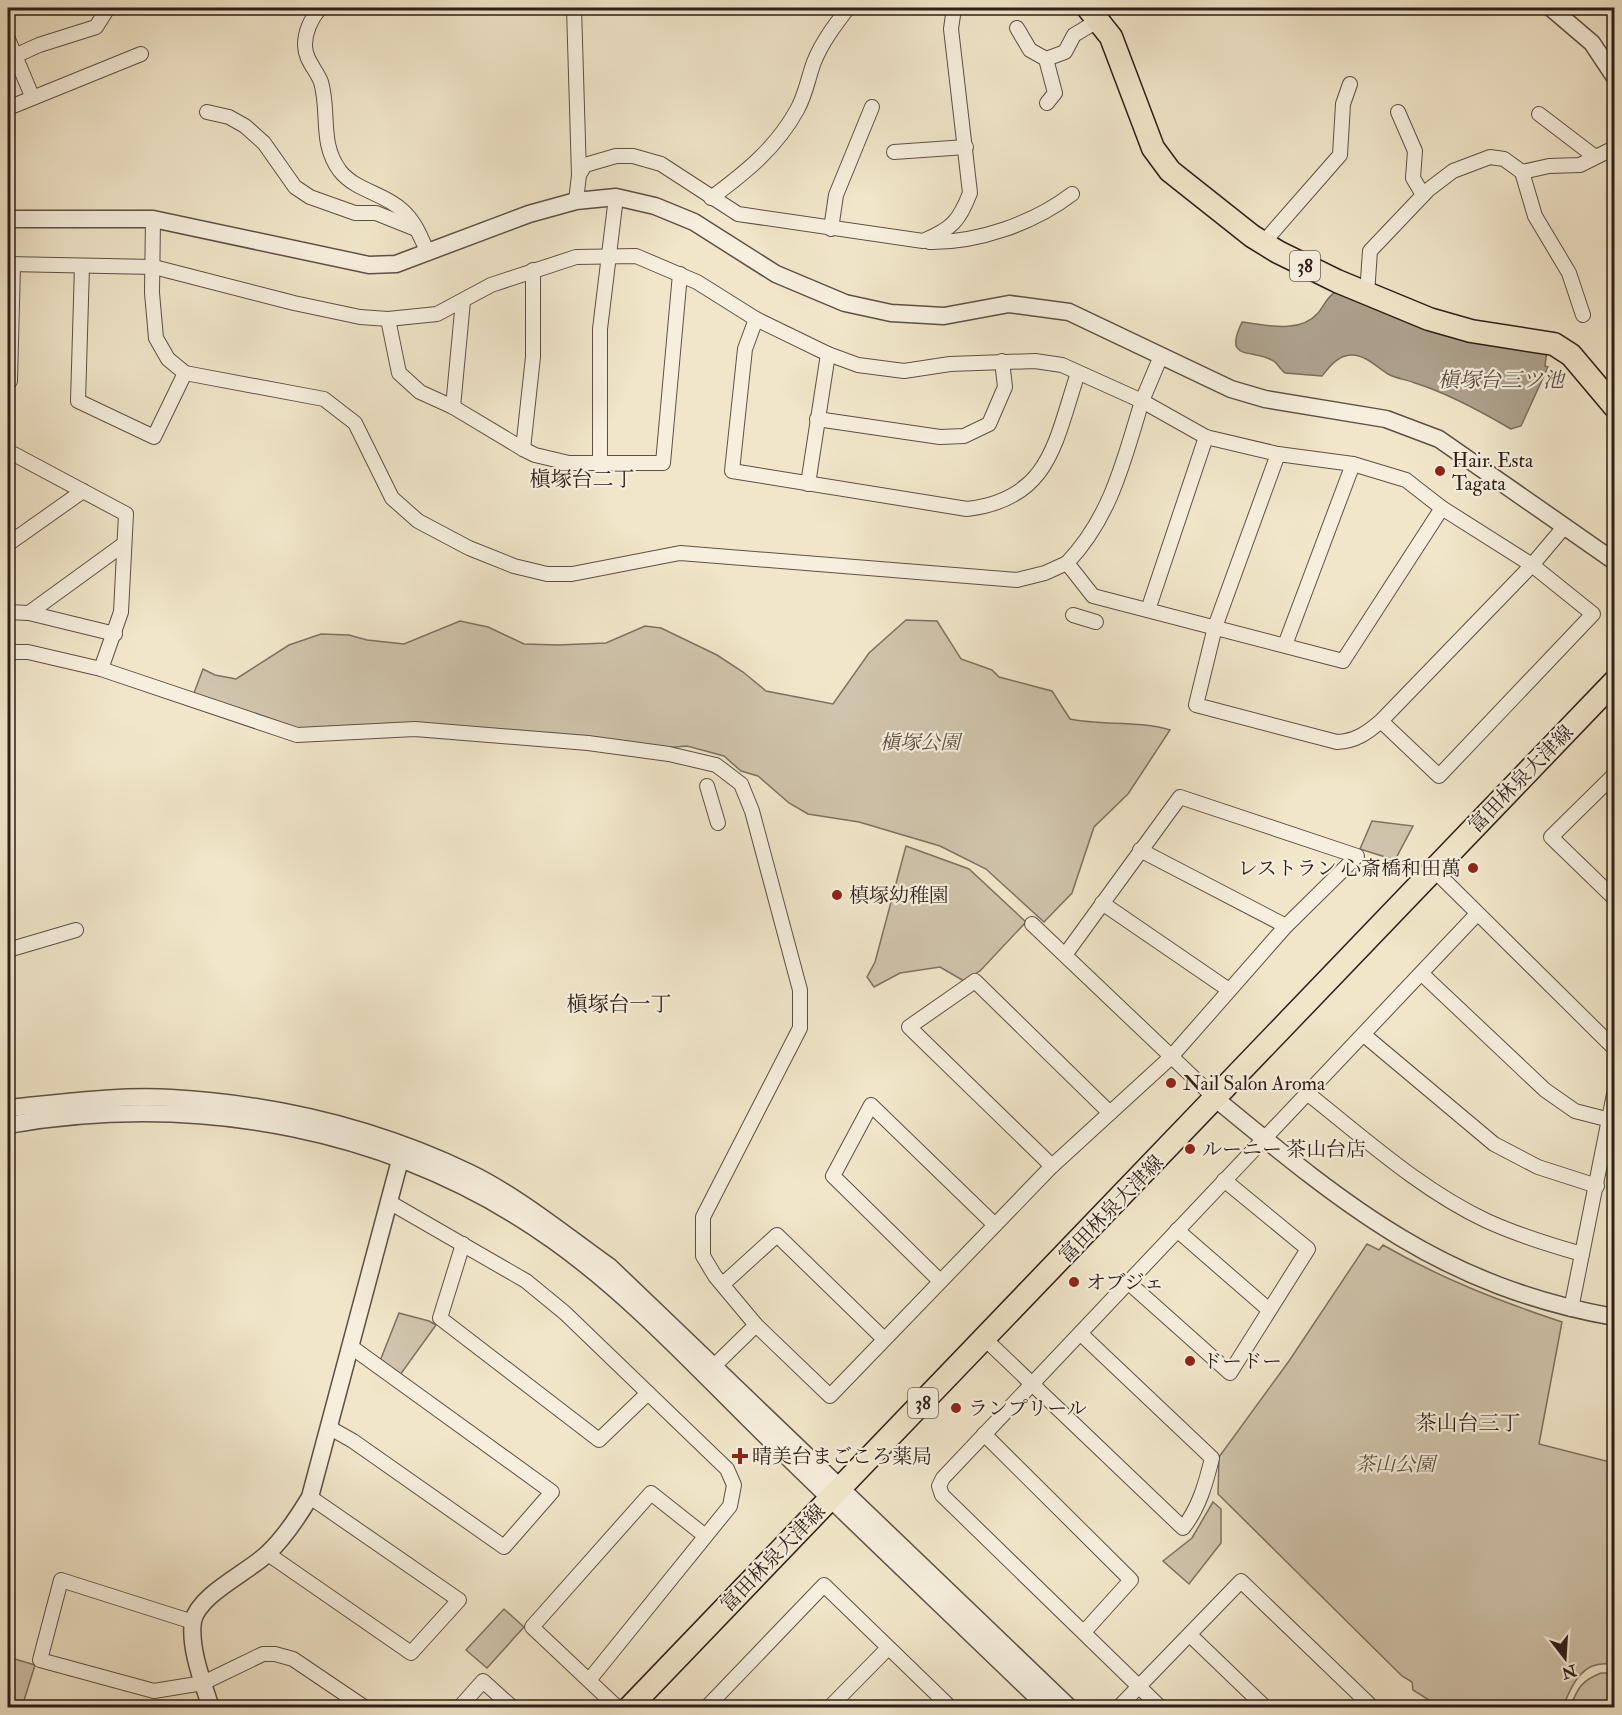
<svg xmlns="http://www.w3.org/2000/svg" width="1622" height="1715" viewBox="0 0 1622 1715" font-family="'IM FELL Double Pica','Noto Serif JP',serif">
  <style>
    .green { fill: #d0c4ac; stroke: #7e7162; stroke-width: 1.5 }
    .water { fill: #aea28d; stroke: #7a6d5e; stroke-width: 1.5 }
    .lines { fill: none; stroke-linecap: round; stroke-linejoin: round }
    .minor-casing { stroke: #5e5044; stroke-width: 16 }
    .tertiary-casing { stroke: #5e5044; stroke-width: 19 }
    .primary-casing { stroke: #2d1e18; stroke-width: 25 }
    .minor { stroke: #f6efdd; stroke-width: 14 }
    .tertiary { stroke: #f6efdd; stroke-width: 16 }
    .primary { stroke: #f1e6ca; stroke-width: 22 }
    .poi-dot { fill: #8f2418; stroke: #f6efdd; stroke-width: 2 }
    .labels { text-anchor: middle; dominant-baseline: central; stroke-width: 4.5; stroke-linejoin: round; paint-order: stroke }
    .shield { fill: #f6efdd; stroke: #695d53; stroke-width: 1.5 }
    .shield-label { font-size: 18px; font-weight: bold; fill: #2d1e18 }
    .poi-label { font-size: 20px; fill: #2d1e18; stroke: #f6efdd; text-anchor: start }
    .park-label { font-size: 20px; font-style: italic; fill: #5e5044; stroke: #f6efdd }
    .street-label { font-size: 20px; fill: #2d1e18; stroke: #f6efdd }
    .water-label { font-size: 21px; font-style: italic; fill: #5a4c41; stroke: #f6efdd }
    .neighbourhood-label { font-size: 21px; fill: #2d1e18; stroke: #f6efdd }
  </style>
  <rect width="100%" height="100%" fill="#f1e6ca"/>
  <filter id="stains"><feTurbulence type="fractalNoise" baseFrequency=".00333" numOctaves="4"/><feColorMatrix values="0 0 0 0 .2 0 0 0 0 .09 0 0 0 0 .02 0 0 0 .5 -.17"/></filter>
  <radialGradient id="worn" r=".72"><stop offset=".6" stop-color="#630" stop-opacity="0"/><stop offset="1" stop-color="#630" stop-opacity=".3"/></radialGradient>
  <g class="green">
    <path d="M906 620 937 621 961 659 992 670 999 677 1052 691 1070 719C1102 726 1138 720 1170 730L1128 794 1094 827 1072 893 1044 922 986 869 940 846 859 822 808 814 789 803 758 776 741 771 724 756 687 746 664 748 307 730 290 727 194 693 203 669 215 675 236 679 289 645 321 634 349 635 367 640 404 644 460 621 488 627 524 644 558 645 606 643 645 626 661 628 717 655 743 672 766 691 833 704 869 653Z"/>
    <polygon points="1372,821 1413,826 1395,860 1360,849"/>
    <polygon points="906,846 969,869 1026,922 980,971 964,981 940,967 900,973 874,987 867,977 875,962"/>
    <path d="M1367 1244 1379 1250 1383 1245C1440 1278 1499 1301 1562 1322L1539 1444 1614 1463V1665C1584 1658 1572 1683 1563 1707H1440L1413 1690 1412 1682 1402 1676 1218 1494 1219 1457 1289 1361Z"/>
    <polygon points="399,1313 429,1321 436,1325 400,1375 380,1361"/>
    <polygon points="1213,1502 1221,1509 1221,1543 1189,1584 1163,1561 1192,1538"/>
    <polygon points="504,1609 524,1627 487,1668 466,1650"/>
    <polygon points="8,1657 35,1665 22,1707 8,1707"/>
    <path d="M1601 1673H1614V1707H1572L1571 1705C1578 1687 1583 1680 1601 1673Z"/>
  </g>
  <path class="water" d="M1336 292 1547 350 1545 366 1548 367 1521 426 1511 429C1482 412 1447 393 1415 383 1405 379 1397 379 1388 374 1377 367 1364 354 1351 355 1338 355 1329 367 1322 376L1285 373C1281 370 1278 365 1275 362 1254 347 1222 364 1242 322 1266 325 1300 334 1318 313 1324 306 1328 295 1336 292Z"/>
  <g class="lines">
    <defs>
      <g id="minor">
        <path d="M320 8C311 19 305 30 305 45 305 60 316 69 321 82 330 113 319 143 340 171 356 191 384 193 402 210 415 221 421 238 428 253"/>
        <polyline points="574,8 579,175"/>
        <polyline points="1017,28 1030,50 1046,59 1055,93 1047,103"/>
        <polyline points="8,39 32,96"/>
        <polyline points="8,59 39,45 96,27 108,8"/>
        <polyline points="1046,59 1065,52 1074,35 1099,20"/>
        <polyline points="8,108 141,54"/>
        <polyline points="207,112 229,117 245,126 264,143 295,187 310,197 355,213 376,213 416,229"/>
        <polyline points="1398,112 1415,151 1413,178 1423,195"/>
        <polyline points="1539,114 1594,156"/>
        <polyline points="894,152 966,147"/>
        <polyline points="1522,172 1535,216 1569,273 1583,315"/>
        <path d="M711 198C746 172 776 148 797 110 806 94 808 78 814 62 822 42 835 25 848 8"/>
        <path d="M576 201 579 175 585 165 616 156H633L661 164 738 214 923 241C951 229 959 222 970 193L951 29 954 8"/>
        <polyline points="153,219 152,293 156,338 168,359 185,373 324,399 355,423 392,498 418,521 469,548 514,566 547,574 572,574 680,553 1017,580 1045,573 1067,563"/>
        <polyline points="831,229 836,195 872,107"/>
        <path d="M929 242C978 243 1034 223 1072 194"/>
        <polyline points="1263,243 1340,155 1343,104 1350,84"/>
        <polyline points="8,264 154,267 294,303 360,317 388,319 437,314 491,285 576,257 636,256 697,282 756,319 828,354 858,365 904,371 950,364 1035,361 1062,365 1142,401 1161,356"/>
        <polyline points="82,266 78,401 154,437 185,373"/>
        <polyline points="1367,294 1370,251 1428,190 1453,171 1490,157 1504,159 1522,172 1549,166 1580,165 1614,148"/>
        <polyline points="388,319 399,373 420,392 453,407 523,449 535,455 569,463 663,463 680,274"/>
        <path d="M756 319 745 349 732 471 967 509C1051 499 1055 441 1078 373"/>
        <polyline points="8,381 10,381 13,265"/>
        <polyline points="453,407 463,301"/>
        <polyline points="817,419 940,437 964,436 989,424 1005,387 1002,361"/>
        <polyline points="523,449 533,357 533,270"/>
        <polyline points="8,451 126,514 121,612 101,669"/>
        <path d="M1278 454 1206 437 1142 401C1124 460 1111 517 1067 563L1093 596 1343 661 1442 508"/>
        <polyline points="600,464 600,329 616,197"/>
        <polyline points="808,484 828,354"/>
        <polyline points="8,544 83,491"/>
        <polyline points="1148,610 1206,437"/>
        <polyline points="8,612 29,613 115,634"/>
        <polyline points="29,613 124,544"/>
        <polyline points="1073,615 1096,622"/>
        <polyline points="1285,645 1353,464"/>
        <polyline points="8,652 28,652 101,669 297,735 415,729 588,743 669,754 716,765 741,784 752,811 800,990 800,1028 703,1217 703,1256 715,1276 756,1325 830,1396 1052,1166 1170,1058 1286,926 1357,856 1180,797 1065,955"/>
        <path d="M1381 721 1439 776 1593 614 1532 565 1442 508 1406 480 1353 464 1278 454 1215 627 1196 705 1337 742C1356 741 1367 733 1381 721L1532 565 1565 526"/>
        <polyline points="1614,775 1551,837 1614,898"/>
        <polyline points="707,786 718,823"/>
        <polyline points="1140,850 1286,926"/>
        <polyline points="1434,870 1614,1048"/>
        <polyline points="1102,903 1229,990"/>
        <polyline points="1032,924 1216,1099"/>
        <polyline points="8,950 76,930"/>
        <polyline points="1422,974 1545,1090 1575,1111 1610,1120"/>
        <polyline points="1364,1035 1494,1144 1538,1167 1597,1186"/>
        <path d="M1307 1093C1364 1138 1421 1190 1487 1221 1518 1235 1550 1245 1582 1254"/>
        <polyline points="1052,1166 909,1027 975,981 1110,1113"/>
        <polyline points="389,1202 526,1281 565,1313 727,1469 734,1485 730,1506 590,1679"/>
        <polyline points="1177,1230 1269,1310"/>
        <polyline points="463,1244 440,1318 599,1440 648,1393"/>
        <polyline points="940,1281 833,1176 871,1105 995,1225"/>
        <polyline points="1129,1283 1230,1373 1308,1249 1224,1180"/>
        <polyline points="723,1284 777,1235 884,1339"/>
        <polyline points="1571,1309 1614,1094"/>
        <path d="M985 1339 1183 1528C1199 1508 1206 1483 1212 1458L1081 1334"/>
        <polyline points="714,1366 756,1325"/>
        <polyline points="330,1428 353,1441 504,1547 552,1492 350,1346"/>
        <polyline points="984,1434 1131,1580 1084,1632"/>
        <polyline points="268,1554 411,1653 459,1600 310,1497"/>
        <polyline points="193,1622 61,1580 40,1660 154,1691 203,1683 263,1654 275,1654 293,1659 364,1707"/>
        <polyline points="1190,1635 1266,1708"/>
        <polyline points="459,1708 483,1681 513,1708"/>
        <polyline points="618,1708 532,1627 651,1493 704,1535"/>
        <polyline points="706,1708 824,1585 951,1708"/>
        <polyline points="829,1708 888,1648"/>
        <polyline points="1118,1708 1241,1581 1369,1704 1366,1708"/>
        <polyline points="1161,1708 942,1495 939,1486 943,1478 1476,915"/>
      </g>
      <g id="tertiary">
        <polyline points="1551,8 1592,43 1614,76"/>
        <polyline points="8,219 153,219 369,265 396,264 529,214 576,201 616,197 655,206 694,222 776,274 845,303 891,313 944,316 1009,304 1069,312 1231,389 1265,399 1386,419 1439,439 1614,561"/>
        <path d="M1216 1099C1347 1207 1442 1286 1614 1317"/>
        <path d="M8 1108C61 1103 117 1095 171 1098 277 1104 374 1127 470 1173 519 1197 565 1235 610 1267L1070 1708"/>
        <path d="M8 1125C197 1092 396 1128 554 1241 634 1298 701 1373 771 1441 863 1531 956 1619 1048 1708"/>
        <path d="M211 1708C203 1683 189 1648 193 1621 199 1594 249 1572 268 1553 284 1538 298 1517 310 1497L403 1149"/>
      </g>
      <g id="primary">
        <polyline points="1088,8 1111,37 1153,148 1170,171 1252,236 1278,252 1337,281 1429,319 1471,331 1554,344 1571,355 1614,406"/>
        <polyline points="629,1708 1614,682"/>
      </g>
    </defs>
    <use href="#minor" class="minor-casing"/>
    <use href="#tertiary" class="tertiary-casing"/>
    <use href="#primary" class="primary-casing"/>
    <use href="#minor" class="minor"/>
    <use href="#tertiary" class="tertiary"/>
    <use href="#primary" class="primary"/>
  </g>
  <g class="poi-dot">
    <circle cx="1440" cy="471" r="6"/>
    <circle cx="1473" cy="868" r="6"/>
    <circle cx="837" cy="895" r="6"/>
    <circle cx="1171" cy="1083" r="6"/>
    <circle cx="1190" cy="1149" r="6"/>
    <circle cx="1074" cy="1282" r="6"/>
    <circle cx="1190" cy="1361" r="6"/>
    <circle cx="956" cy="1408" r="6"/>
    <path d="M737 1447h6v6h6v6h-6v6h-6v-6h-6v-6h6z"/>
  </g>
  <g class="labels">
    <g class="shield">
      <rect x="1290" y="251" width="30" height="30" rx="4.5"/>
      <rect x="908" y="1388" width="30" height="30" rx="4.5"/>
    </g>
    <g class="shield-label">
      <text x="1305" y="266">38</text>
      <text x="923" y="1403">38</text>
    </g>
    <g class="poi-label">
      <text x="1452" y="460">Hair. Esta<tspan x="1452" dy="23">Tagata</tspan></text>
      <text x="1461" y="868" text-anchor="end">レストラン 心斎橋和田萬</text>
      <text x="849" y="895">槙塚幼稚園</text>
      <text x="1183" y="1083">Nail Salon Aroma</text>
      <text x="1202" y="1149">ルーニー 茶山台店</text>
      <text x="1086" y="1282">オブジェ</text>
      <text x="1202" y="1361">ドードー</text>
      <text x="968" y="1408">ランプリール</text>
      <text x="752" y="1456">晴美台まごころ薬局</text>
    </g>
    <g class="park-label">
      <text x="920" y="742">槇塚公園</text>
      <text x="1395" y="1464">茶山公園</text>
    </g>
    <g class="street-label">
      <text transform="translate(1521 779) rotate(-46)">富田林泉大津線</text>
      <text transform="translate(1111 1209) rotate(-46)">富田林泉大津線</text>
      <text transform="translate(773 1558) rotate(-46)">富田林泉大津線</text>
    </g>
    <g class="water-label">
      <text x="1501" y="380">槇塚台三ツ池</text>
    </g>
    <g class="neighbourhood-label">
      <text x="582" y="479">槇塚台二丁</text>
      <text x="619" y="1004">槇塚台一丁</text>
      <text x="1468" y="1423">茶山台三丁</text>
    </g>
  </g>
  <rect width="1622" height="1715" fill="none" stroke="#f1e6ca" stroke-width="30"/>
  <rect x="9" y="9" width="1604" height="1697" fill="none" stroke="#2d1e18" stroke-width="3"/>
  <rect x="15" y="15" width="1592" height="1685" fill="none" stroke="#2d1e18" stroke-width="1.5"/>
  <g transform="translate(1565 1658) rotate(163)" stroke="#f6efdd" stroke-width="4.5" paint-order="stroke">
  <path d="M0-4.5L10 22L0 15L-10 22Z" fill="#2d1e18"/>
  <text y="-9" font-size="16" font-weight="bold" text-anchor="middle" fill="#2d1e18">N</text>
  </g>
  <rect width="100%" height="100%" filter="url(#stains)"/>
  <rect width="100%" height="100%" fill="url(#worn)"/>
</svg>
